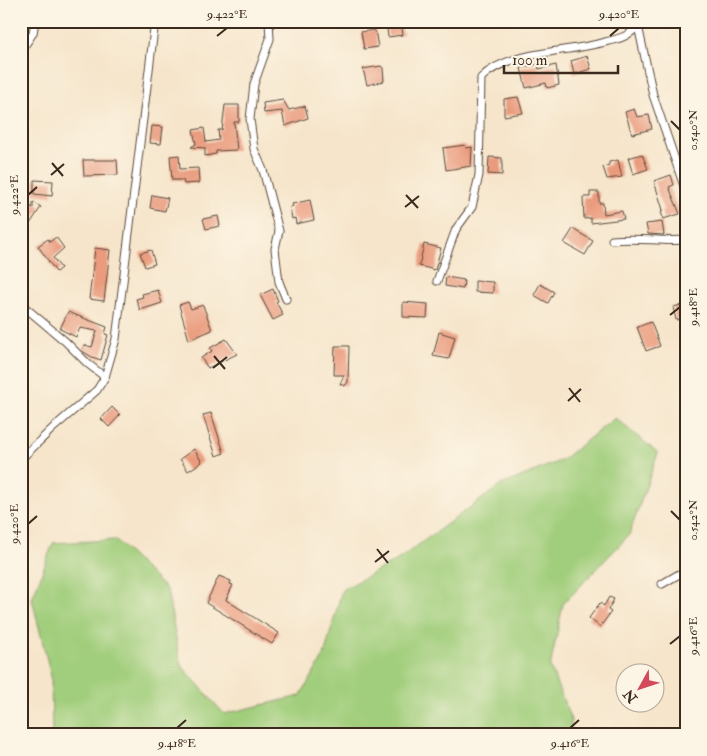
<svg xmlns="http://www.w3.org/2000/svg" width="707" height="756" viewBox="0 0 707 756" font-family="'IM FELL Double Pica',serif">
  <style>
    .green { fill: #a1ce7c; stroke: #6e7c4d }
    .building { fill: #ea9b7e }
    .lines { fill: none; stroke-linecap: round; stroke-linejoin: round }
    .street-casing { stroke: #574638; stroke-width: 9 }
    .street { stroke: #fff; stroke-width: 7 }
    .ticks { fill: none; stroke: #3b2a1e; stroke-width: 2 }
    .neatline { fill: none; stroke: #3b2a1e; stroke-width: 2 }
    .ticks-label { font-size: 12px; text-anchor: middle; fill: #3b2a1e }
  </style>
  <rect width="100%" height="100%" fill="#fcf5e5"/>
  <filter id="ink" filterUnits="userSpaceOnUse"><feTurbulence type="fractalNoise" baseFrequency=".02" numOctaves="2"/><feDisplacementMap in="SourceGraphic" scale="10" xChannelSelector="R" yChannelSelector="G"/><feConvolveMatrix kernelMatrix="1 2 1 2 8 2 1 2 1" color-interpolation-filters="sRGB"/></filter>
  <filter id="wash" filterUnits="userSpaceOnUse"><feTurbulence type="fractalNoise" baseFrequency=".0096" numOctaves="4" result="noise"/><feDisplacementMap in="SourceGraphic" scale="20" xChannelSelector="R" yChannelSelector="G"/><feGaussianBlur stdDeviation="1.12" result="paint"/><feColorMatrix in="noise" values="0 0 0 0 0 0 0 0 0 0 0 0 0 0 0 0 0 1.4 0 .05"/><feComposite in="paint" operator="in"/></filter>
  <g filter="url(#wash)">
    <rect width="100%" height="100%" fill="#f6e5cb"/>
    <polygon class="green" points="615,418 658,453 629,535 563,604 550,667 571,720 572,735 48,735 52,731 51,676 32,599 53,543 115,540 167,590 181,665 224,714 300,696 324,656 342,590 399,559 501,485 562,460"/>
    <g id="blocks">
      <g class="building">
        <polygon points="386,21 401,21 403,35 388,37"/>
        <polygon points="375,30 378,47 364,49 361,32"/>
        <polygon points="587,56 591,69 574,74 571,61"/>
        <polygon points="538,64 539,69 556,65 559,85 547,88 546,83 526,88 521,68"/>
        <polygon points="381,66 383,68 384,81 367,85 363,69"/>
        <polygon points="518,97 523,113 504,116 504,99"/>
        <polygon points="283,100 289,110 305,106 308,118 285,126 282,111 264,113 263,103"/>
        <polygon points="225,105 239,105 239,122 234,122 237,150 216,151 216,154 205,156 205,148 191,147 196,144 193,130 204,128 206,142 219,140 218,130 222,130"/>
        <polygon points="634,109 637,117 649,115 652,129 632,134 625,112"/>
        <polygon points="152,126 163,127 161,144 150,143"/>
        <polygon points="465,145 466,148 472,147 471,166 446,170 443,148"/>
        <polygon points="642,154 648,169 633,174 628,158"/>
        <polygon points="179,155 180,169 198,168 199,183 184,184 183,180 172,180 170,156"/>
        <polygon points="489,157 502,158 502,175 488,174"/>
        <polygon points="83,160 117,160 118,175 84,176"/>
        <polygon points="618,160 622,177 607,179 603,167 609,165 609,162"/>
        <polygon points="671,175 674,185 669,187 680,214 663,219 661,211 663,210 654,181"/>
        <polygon points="34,180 53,181 52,196 34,194"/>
        <polygon points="590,192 599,192 599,203 603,203 604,214 622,211 624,219 591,223 591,218 584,219 583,197 590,197"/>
        <polygon points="152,195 168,198 165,211 150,208"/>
        <polygon points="310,200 314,220 296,224 295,218 292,219 290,207 293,206 292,204"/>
        <polygon points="21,201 33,208 33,202 41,207 28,227 21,222"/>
        <polygon points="218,216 220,226 206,229 203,219"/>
        <polygon points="662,222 664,235 648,234 646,224"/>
        <polygon points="573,229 593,241 585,255 564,243"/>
        <polygon points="56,237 64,248 53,258 61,268 56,272 38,246 48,239 50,242"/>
        <polygon points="424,244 441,248 435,270 419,266"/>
        <polygon points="95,248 110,250 104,301 89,299"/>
        <polygon points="151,250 155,264 145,267 140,253"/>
        <polygon points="446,277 464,280 463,289 445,286"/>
        <polygon points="475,281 493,282 493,293 475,292"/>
        <polygon points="540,284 554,292 548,303 534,295"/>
        <polygon points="273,289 278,301 276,302 283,315 273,320 260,295"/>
        <polygon points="158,290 162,303 140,310 136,299 143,297 142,294"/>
        <polygon points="188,302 191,309 203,305 212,330 189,340 179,305"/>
        <polygon points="403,302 428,304 427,318 403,317"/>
        <polygon points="686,304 686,318 676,320 673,307"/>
        <polygon points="68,312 107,327 105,334 108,335 101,360 92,357 82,351 84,345 92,347 97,331 80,328 76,337 60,329"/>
        <polygon points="651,322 660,346 646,351 637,327"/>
        <polygon points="439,332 455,337 449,359 433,356"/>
        <polygon points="226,339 237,354 208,368 201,358 212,351 210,348"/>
        <polygon points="335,346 349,346 348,382 345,386 340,384 344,375 334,375"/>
        <polygon points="112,407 120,415 109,427 101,419"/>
        <polygon points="211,413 224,453 216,456 203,415"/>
        <polygon points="194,449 202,462 188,471 180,459"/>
        <polygon points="219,576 231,581 230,584 233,585 226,600 279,633 272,644 206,603"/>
        <polygon points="609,597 614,599 608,610 611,612 600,627 589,618 600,603 604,606"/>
      </g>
    </g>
  </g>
  <g filter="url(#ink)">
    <use href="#blocks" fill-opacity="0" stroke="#574638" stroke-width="1"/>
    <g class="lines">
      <defs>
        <g id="street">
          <polyline points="269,21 270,39 254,84 250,119 254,149 263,170 279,231 275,249 279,282 286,299"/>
          <polyline points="637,21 653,95 686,192"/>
          <polyline points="21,51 33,33 35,21"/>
          <path d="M612 240C637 237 661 242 686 240"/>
          <path d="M437 281 456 229 472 207 479 175 481 78C508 50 568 53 605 42 618 39 628 37 638 26"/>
          <polyline points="21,304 66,342 88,364 105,377"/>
          <polyline points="21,459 53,428 97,390 105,377 116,339 155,21"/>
          <polyline points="662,584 686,570"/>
        </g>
      </defs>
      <use href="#street" class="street-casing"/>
      <use href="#street" class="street"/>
    </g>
  </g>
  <path class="ticks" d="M217 36 227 28M610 36 619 28M671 121 680 130M52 163 63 176M51 175 64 164M28 195 37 187M406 195 418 208M405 207 419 196M670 315 680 307M214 356 225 369M213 368 227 357M569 388 580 402M568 401 581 389M671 511 680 520M28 524 37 516M377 549 388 563M375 562 389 551M670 644 680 636M177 728 186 720M570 728 579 720"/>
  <rect width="707" height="756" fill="none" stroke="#fcf5e5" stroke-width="55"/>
  <g transform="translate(640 688) rotate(230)"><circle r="24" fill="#fcf5e5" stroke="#afa495"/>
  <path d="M0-4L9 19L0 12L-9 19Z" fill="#d1495b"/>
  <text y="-8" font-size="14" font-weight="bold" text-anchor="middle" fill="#3b2a1e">N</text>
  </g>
  <path d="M504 65v8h114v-8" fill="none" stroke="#3b2a1e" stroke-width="2.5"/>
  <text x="512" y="65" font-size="15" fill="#3b2a1e" stroke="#fcf5e5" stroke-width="4" paint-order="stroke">100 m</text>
  <rect x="28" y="28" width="652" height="700" class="neatline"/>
  <g class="ticks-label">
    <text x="227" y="18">9.422°E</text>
    <text x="619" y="18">9.420°E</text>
    <text transform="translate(693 130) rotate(-90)" y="4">0.540°N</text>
    <text transform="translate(14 195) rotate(-90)" y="4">9.422°E</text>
    <text transform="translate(693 307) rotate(-90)" y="4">9.418°E</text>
    <text transform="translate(693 520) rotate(-90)" y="4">0.542°N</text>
    <text transform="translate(14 524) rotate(-90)" y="4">9.420°E</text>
    <text transform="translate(693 636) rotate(-90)" y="4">9.416°E</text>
    <text x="177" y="747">9.418°E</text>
    <text x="570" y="747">9.416°E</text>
  </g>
</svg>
